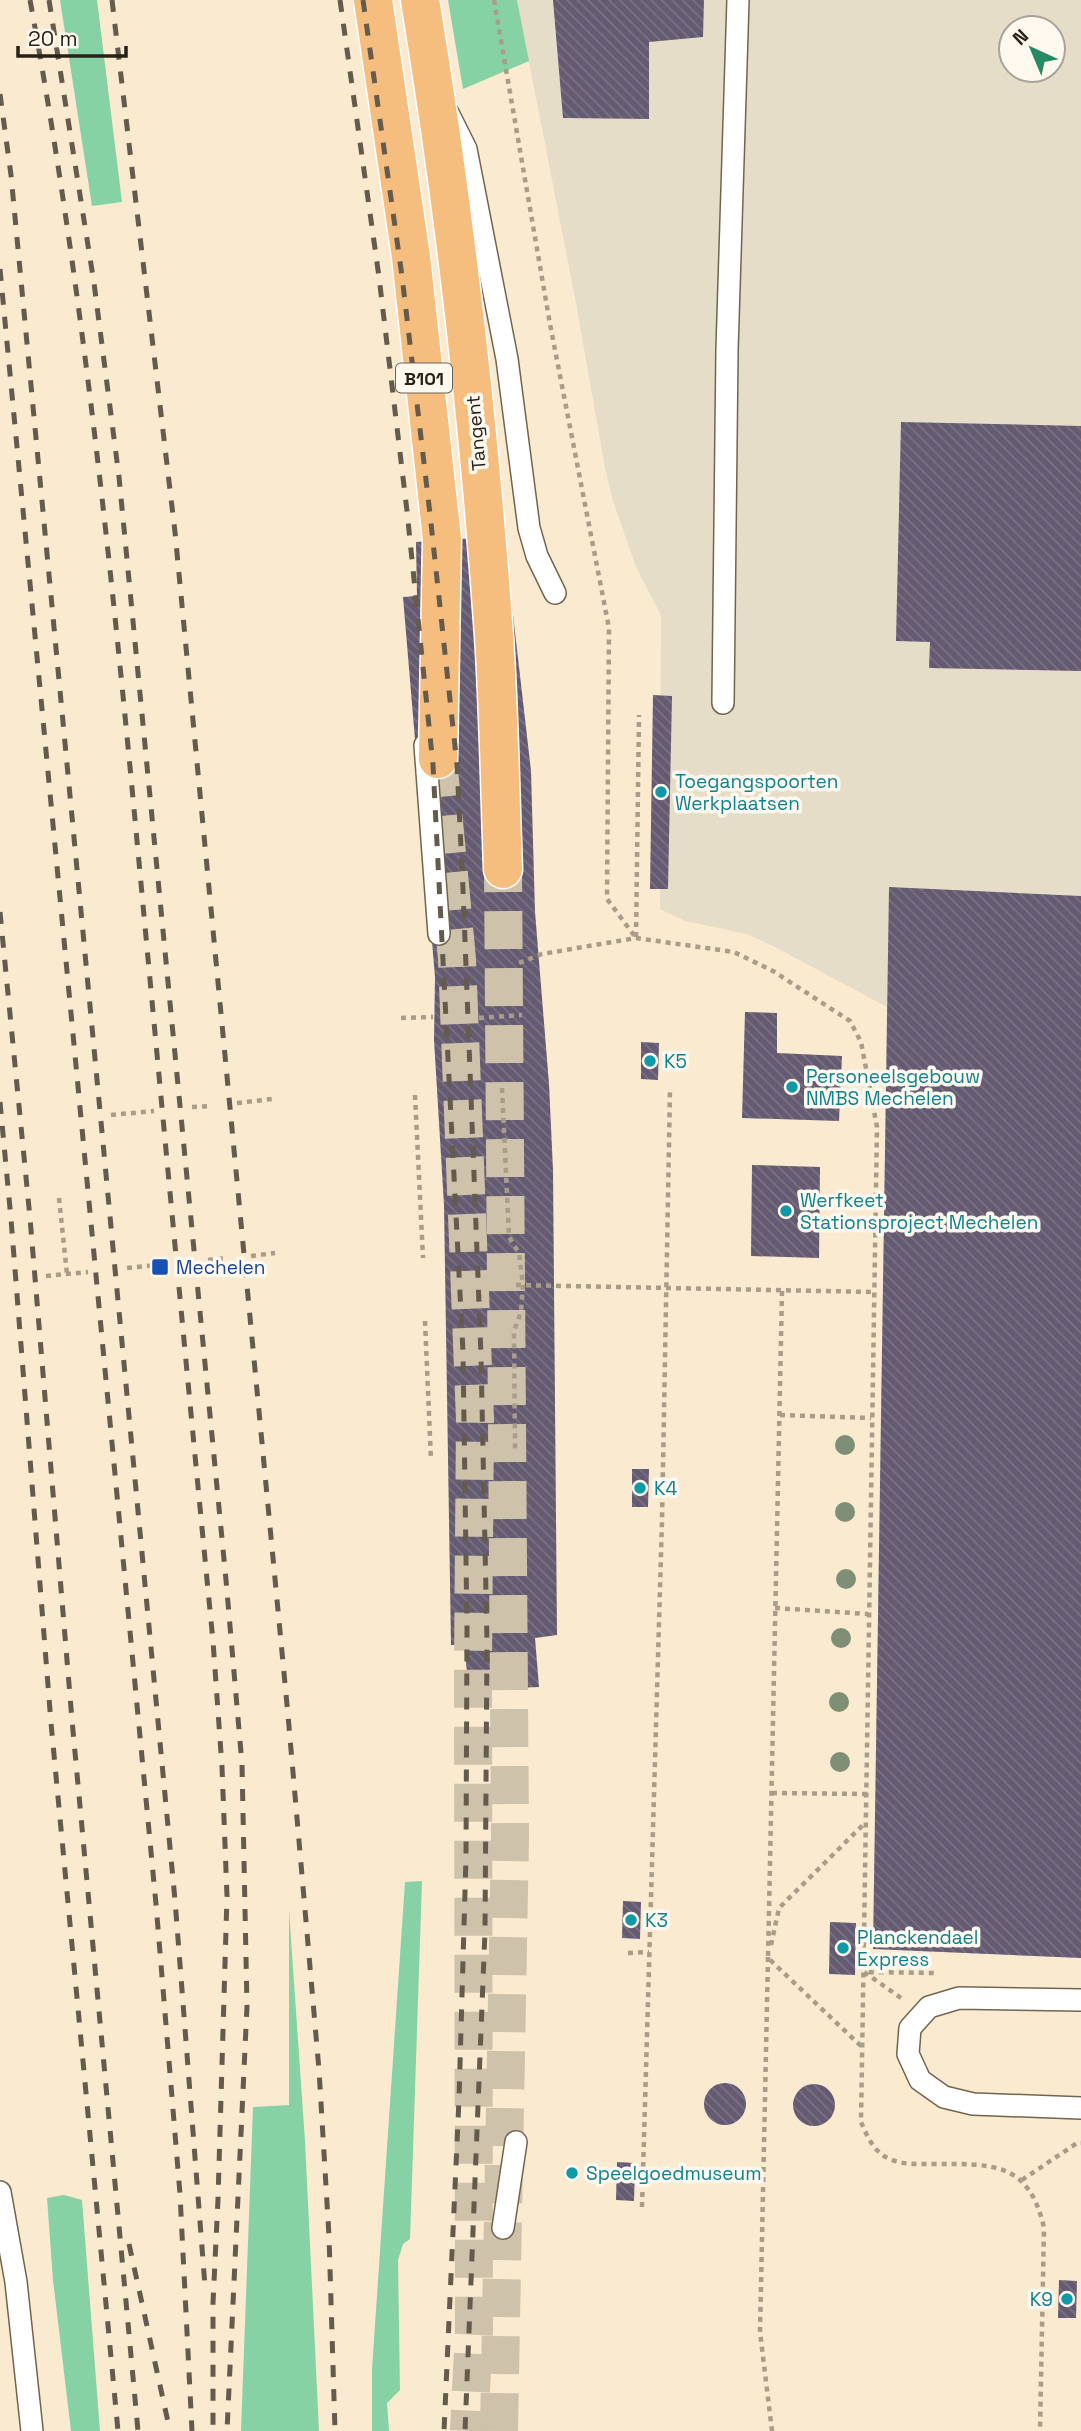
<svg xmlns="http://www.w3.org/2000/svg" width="1081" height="2431" viewBox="0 0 1081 2431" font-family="'Space Grotesk',sans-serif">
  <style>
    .industrial { fill: #e6ddc8; fill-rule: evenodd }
    .green { fill: #87d2a5 }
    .building { fill: url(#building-back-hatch) }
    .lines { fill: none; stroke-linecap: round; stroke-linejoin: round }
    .trunk-tunnel { stroke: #cfc2ab; stroke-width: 38; stroke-dasharray: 38 19; stroke-linecap: butt }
    .service-casing { stroke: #72654f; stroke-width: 24 }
    .trunk-casing { stroke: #fff; stroke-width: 41 }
    .path { stroke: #a99d8a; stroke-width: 4.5; stroke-dasharray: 5 5; stroke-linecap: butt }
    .service { stroke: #fff; stroke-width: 21 }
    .trunk { stroke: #f6be7e; stroke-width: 38 }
    .rail { stroke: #645b4d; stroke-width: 5; stroke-dasharray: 12 12; stroke-linecap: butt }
    .tree { fill: #7f8f76 }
    .culture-dot { fill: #0f9aa8; stroke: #fef8ee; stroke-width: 2.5 }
    .transit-dot { fill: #1a4fb4; stroke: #fef8ee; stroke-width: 2.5 }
    .labels { text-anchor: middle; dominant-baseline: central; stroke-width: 7; stroke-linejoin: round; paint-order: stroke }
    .shield { fill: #fef8ee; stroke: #686258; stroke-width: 2 }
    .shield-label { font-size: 18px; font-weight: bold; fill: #272118 }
    .street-label { font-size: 19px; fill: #272118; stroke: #fef8ee }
    .culture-label { font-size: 19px; fill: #0d838f; stroke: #fef8ee; text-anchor: start }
    .transit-label { font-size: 19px; fill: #164399; stroke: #fef8ee; text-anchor: start }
  </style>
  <defs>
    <pattern id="building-back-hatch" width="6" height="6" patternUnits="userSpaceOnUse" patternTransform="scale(1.75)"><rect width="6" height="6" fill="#645a71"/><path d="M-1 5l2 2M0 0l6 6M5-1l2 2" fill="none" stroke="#7a7283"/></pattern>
  </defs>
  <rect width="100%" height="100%" fill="#f9ead0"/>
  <path class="industrial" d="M517 0H1081V1958L873 1949 887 1007 773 946 747 934 685 921 660 909 661 615 636 567 613 501 605 468 576 303ZM1011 28H1053V70H1011Z"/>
  <g class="green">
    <polygon points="60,0 97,0 122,202 92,206"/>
    <polygon points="448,0 517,0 529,61 463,89"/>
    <polygon points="422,1881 410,2239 403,2244 398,2260 400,2390 387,2403 389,2431 372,2431 372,2369 405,1882"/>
    <polygon points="289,1910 305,2141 319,2431 241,2431 253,2107 289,2105"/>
    <polygon points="64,2195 82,2200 100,2431 71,2431 53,2280 47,2198"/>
  </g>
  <g class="building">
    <polygon points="553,0 704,0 703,37 649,42 649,119 563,118"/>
    <polygon points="901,422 1081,426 1081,671 929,668 930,642 896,641"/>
    <polygon points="490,537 496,581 509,580 531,771 535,912 549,1084 553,1170 557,1635 535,1638 539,1687 469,1690 464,1645 451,1645 444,1205 434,1040 435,977 403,597 417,596 416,542"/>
    <polygon points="653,695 672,696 668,889 650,889"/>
    <polygon points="889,887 1081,896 1081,1958 873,1949"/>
    <polygon points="745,1012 777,1013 777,1053 842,1056 839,1121 742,1118"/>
    <polygon points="641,1042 659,1043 658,1080 641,1079"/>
    <polygon points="752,1165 820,1167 819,1258 751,1256"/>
    <polygon points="632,1469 649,1469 648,1507 632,1507"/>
    <polygon points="623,1901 641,1902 640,1939 622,1938"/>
    <polygon points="830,1922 856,1923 855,1975 829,1974"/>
    <circle cx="725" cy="2104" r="21"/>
    <circle cx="814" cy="2105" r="21"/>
    <polygon points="617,2162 635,2163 634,2201 616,2200"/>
    <polygon points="1059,2280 1077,2281 1076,2318 1058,2318"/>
  </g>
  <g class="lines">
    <g class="trunk-tunnel">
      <polyline points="438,759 457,959 475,1420 473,1663 474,2330 469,2431"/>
      <polyline points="499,2431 510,1836 503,869"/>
    </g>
    <defs>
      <g id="service">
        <polyline points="448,113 466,149 507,359 529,528 537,556 555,593"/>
        <polyline points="723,703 727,350 738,0"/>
        <polyline points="425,745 439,934"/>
        <polyline points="1081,2000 959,1998 929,2007 910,2028 908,2054 920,2080 944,2097 973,2104 1081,2108"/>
        <polyline points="0,2192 16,2282 32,2431"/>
        <polyline points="503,2228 516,2142"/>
      </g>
      <g id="trunk">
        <polyline points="373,0 411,257 442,539 438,759"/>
        <path d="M420 0C455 211 479 423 494 636 499 714 500 791 503 869"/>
      </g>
    </defs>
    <use href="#service" class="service-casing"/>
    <use href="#trunk" class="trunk-casing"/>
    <g class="path">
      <polyline points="494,0 550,324 609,628 607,899 636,938"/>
      <polyline points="636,937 639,715"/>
      <path d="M519 963 542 954 636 938 734 952 773 971 850 1021 861 1042 877 1127 861 2122C867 2136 874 2153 890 2159 903 2165 918 2164 932 2164 992 2164 1029 2161 1044 2228L1040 2431"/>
      <polyline points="401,1018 433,1017"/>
      <polyline points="479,1018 522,1015"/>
      <polyline points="502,1088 509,1237 519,1253 523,1285 521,1312 514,1331 515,1449"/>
      <polyline points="415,1095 423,1258"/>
      <polyline points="237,1103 272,1099"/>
      <polyline points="192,1107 212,1106"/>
      <polyline points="111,1115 154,1111"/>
      <polyline points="59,1198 67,1274"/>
      <polyline points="251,1256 275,1253"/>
      <polyline points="208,1260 227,1258"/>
      <polyline points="127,1268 168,1264"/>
      <polyline points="46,1276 88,1272"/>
      <polyline points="516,1285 873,1292"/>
      <polyline points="782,1291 768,1958 862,2047"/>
      <polyline points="425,1321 431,1460"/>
      <polyline points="780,1415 871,1418"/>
      <polyline points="775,1608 868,1614"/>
      <polyline points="772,1793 867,1794"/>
      <polyline points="771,1945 779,1908 865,1823"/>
      <polyline points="628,1953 649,1952"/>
      <polyline points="768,1957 760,2332 772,2431"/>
      <polyline points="901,1998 864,1972 937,1973"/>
      <polyline points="1022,2180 1077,2143 1081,2143"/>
      <polyline points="642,2207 662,1520 670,1089"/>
    </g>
    <use href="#service" class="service"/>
    <use href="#trunk" class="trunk"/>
    <g class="rail">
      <path d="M30 0C85 299 115 603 143 905 166 1150 189 1396 213 1641L222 1767 227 1896 218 2199 213 2303V2428"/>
      <polyline points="49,0 94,283 119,477 226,1580 242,1764 247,2006 227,2431"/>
      <polyline points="112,0 175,532 288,1715 319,2070 329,2236 335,2431"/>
      <polyline points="340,0 379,277 407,511 433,765 463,1352 467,1629 466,1857 459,2099 444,2431"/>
      <polyline points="363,0 402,276 430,514 457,765 463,889 481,1356 487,1642 485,1931 465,2431"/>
      <polyline points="0,94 11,175 175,1900 205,2286"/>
      <polyline points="0,269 156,1904 180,2194 192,2431"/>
      <polyline points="0,912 30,1218 72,1720 138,2431"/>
      <polyline points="0,1102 11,1219 51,1723 118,2431"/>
      <polyline points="129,2244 170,2431"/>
    </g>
  </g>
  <g class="tree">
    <circle cx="845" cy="1445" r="10"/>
    <circle cx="845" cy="1512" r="10"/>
    <circle cx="846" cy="1579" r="10"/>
    <circle cx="841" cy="1638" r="10"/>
    <circle cx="839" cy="1702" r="10"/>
    <circle cx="840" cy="1762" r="10"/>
  </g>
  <g class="culture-dot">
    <circle cx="661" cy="792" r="7"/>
    <circle cx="650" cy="1061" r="7"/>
    <circle cx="792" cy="1087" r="7"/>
    <circle cx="786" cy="1211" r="7"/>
    <circle cx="640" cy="1488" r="7"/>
    <circle cx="631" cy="1920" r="7"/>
    <circle cx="843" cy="1948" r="7"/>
    <circle cx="572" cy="2173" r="7"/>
    <circle cx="1067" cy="2299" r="7"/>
  </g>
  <rect class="transit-dot" x="151" y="1258" width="18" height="18" rx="3.5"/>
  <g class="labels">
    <rect class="shield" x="396" y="363.5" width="56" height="29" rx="5"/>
    <g class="shield-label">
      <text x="424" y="378">B101</text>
    </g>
    <g class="street-label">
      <text transform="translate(476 433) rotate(-95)">Tangent</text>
    </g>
    <g class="culture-label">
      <text x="675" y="781">Toegangspoorten<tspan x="675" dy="22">Werkplaatsen</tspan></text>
      <text x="664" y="1061">K5</text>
      <text x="806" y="1076">Personeelsgebouw<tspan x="806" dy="22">NMBS Mechelen</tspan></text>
      <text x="800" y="1200">Werfkeet<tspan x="800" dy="22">Stationsproject Mechelen</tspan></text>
      <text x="654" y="1488">K4</text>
      <text x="645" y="1920">K3</text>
      <text x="857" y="1937">Planckendael<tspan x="857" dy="22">Express</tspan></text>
      <text x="586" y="2173">Speelgoedmuseum</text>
      <text x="1053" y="2299" text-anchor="end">K9</text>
    </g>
    <g class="transit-label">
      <text x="176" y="1267">Mechelen</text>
    </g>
  </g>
  <g transform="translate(1032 49) rotate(316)"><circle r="33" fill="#fef8ee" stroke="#a8a298" stroke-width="2"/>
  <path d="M0-5L12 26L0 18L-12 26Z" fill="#268a65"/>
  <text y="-10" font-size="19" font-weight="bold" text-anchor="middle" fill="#272118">N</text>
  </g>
  <path d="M18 46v10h108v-10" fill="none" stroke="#272118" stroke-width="3.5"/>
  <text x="28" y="46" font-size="21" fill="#272118" stroke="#fef8ee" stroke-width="5" paint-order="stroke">20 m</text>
</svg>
